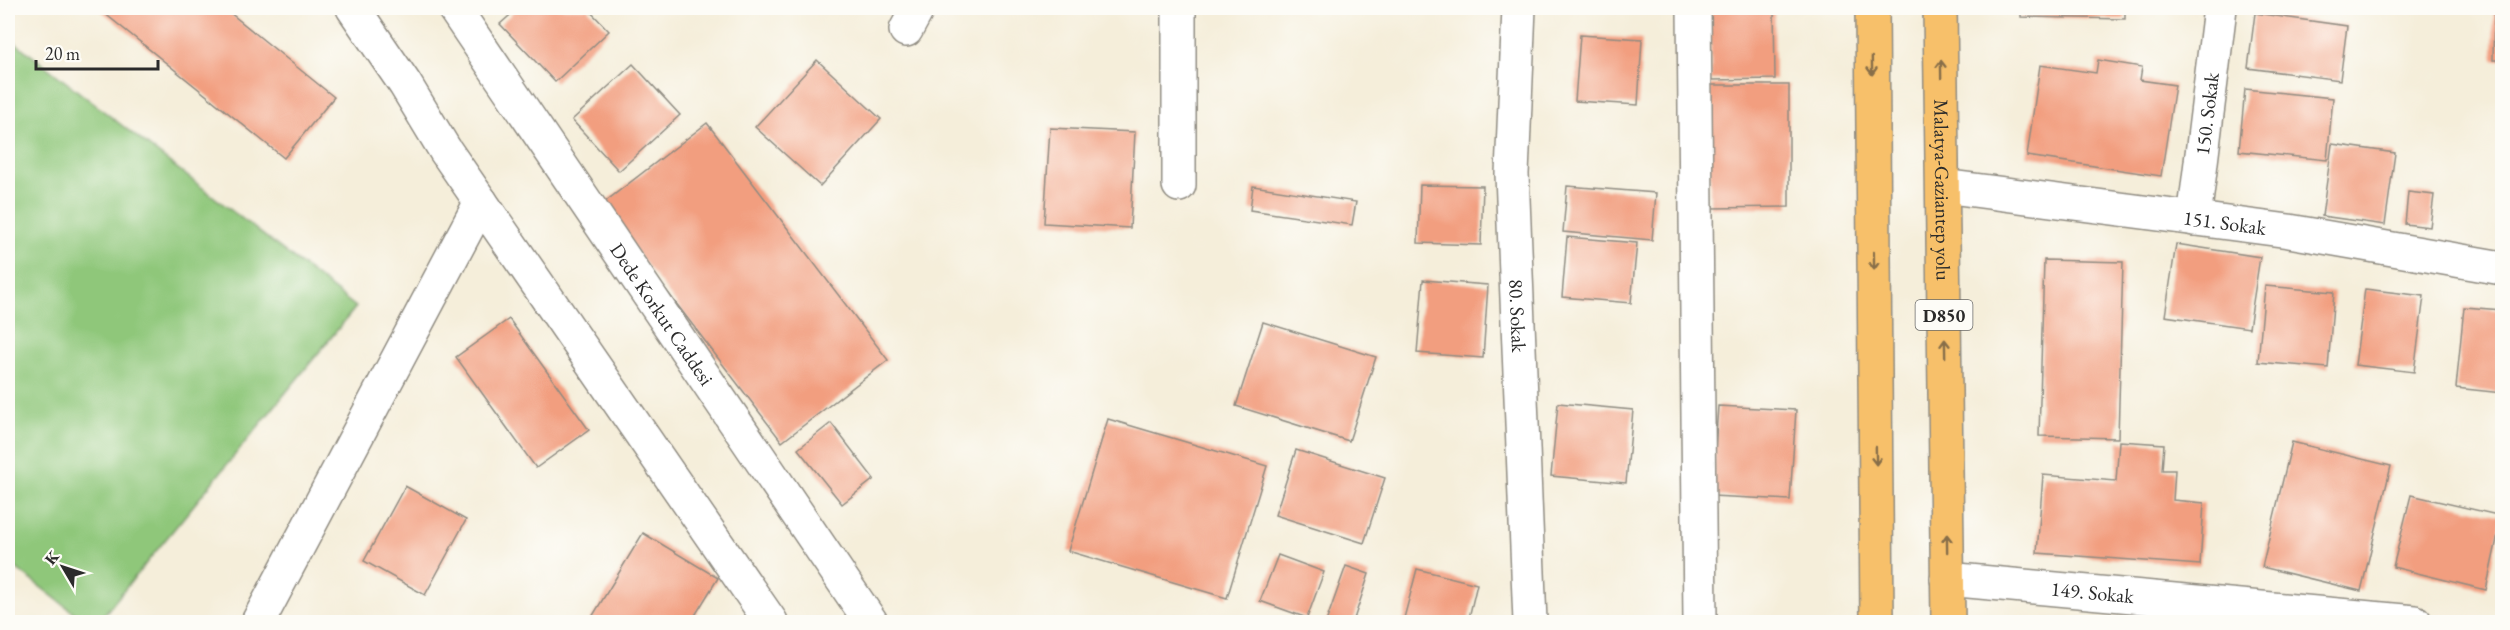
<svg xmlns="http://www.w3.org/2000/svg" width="2510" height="630" viewBox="0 0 2510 630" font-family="'EB Garamond',serif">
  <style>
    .green { fill: #8fc77a; stroke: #5d7952; stroke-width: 1.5 }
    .building { fill: #f29e7f }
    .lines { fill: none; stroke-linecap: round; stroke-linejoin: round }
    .minor-casing { stroke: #908c82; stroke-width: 36 }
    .highway-casing { stroke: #908c82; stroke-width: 36 }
    .minor { stroke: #fff; stroke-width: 33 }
    .highway { stroke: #f7c06b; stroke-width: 33 }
    .oneway { stroke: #876e48 }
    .labels { text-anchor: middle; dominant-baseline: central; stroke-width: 6; stroke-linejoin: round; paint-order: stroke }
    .shield { fill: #fdfcf7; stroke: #6a6a68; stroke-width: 1.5 }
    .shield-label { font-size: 18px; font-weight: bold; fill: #2b2b2b }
    .street-label { font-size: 20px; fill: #2b2b2b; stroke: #fdfcf7 }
  </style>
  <rect width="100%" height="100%" fill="#fdfcf7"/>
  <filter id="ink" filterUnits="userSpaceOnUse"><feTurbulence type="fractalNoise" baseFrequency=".0167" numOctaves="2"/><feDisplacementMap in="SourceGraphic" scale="12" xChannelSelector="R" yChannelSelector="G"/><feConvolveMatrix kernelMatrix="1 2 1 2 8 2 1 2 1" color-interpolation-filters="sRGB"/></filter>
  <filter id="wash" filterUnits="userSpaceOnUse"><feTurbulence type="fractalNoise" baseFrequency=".008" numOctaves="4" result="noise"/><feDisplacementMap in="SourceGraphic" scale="24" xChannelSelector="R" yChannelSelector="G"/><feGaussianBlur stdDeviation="1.35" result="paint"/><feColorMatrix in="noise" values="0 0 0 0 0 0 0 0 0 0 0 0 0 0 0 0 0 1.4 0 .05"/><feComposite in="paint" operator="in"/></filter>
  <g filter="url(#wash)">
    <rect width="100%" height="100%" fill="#f5eeda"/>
    <polygon class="green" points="8,37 356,307 98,622 86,622 8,562"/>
    <g id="blocks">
      <g class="building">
        <polygon points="98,8 224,8 334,97 284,158"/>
        <polygon points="518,8 587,8 609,31 555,82 500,24"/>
        <polygon points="1710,8 1774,8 1775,79 1711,80"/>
        <polygon points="2021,8 2125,8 2125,19 2021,17"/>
        <polygon points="2494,8 2502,8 2502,60 2493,60"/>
        <polygon points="2255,13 2347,26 2340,80 2248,68"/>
        <polygon points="1580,35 1642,39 1638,105 1575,101"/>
        <polygon points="817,60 881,119 820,186 755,127"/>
        <polygon points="2098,60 2142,67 2140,80 2175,85 2161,176 2027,156 2040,65 2096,73"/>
        <polygon points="633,64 680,115 619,171 572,120"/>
        <polygon points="1710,85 1789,85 1789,207 1710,208"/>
        <polygon points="2245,89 2333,98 2327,160 2239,151"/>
        <polygon points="707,123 888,360 782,442 601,205"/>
        <polygon points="1050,128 1135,132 1130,228 1044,223"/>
        <polygon points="2332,144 2395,153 2385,225 2322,216"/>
        <polygon points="1420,185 1483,186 1481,245 1418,243"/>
        <polygon points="1253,186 1356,202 1352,225 1250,210"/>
        <polygon points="1567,186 1656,193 1652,240 1563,232"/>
        <polygon points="2408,192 2434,195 2430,227 2405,224"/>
        <polygon points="1567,237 1637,243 1631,303 1562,297"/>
        <polygon points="2176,244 2260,257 2249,328 2165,316"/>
        <polygon points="2044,260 2123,262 2118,438 2039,436"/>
        <polygon points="1423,280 1488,285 1483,358 1417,353"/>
        <polygon points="2265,286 2334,292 2328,368 2258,362"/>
        <polygon points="2365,289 2424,296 2414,372 2355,365"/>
        <polygon points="2464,307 2502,310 2502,393 2456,388"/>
        <polygon points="509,319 589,430 536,468 456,357"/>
        <polygon points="1263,322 1376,357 1349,441 1236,406"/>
        <polygon points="1558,403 1633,410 1626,483 1551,476"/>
        <polygon points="1718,406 1796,410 1790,500 1712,496"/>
        <polygon points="1108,419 1267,466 1227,598 1068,551"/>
        <polygon points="831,423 874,479 842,504 798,449"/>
        <polygon points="2119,441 2164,444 2162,470 2175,470 2173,500 2204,503 2200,565 2037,553 2043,475 2116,481"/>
        <polygon points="2292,442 2391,466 2361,591 2262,567"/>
        <polygon points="1296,450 1385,478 1364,543 1275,515"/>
        <polygon points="405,486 466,520 425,595 364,561"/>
        <polygon points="2411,495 2502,516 2486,590 2393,567"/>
        <polygon points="643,533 718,578 691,622 589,622"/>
        <polygon points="1278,555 1324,572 1307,618 1260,601"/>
        <polygon points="1346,566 1369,574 1353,622 1326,622"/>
        <polygon points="1417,569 1477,584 1468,622 1403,622"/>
      </g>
    </g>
  </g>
  <g filter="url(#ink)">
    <use href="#blocks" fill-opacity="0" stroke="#908c82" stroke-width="1.5"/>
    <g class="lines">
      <defs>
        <g id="minor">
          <polyline points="353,8 405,84 445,150 771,622"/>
          <path id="s1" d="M454 8 871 622"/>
          <polyline points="1179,8 1179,185"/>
          <path id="s2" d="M1519 8 1512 174 1530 622"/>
          <polyline points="1694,8 1700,622"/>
          <polyline points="906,30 918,8"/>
          <path id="s3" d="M1943 186 2289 231 2502 268"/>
          <path id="s4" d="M2194 219 2220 8"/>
          <path id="s5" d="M1947 579 2415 622"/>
          <polyline points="258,622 481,202"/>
        </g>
        <g id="highway">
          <polyline points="1872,8 1877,622"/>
          <path id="s6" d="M1940 8 1948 622"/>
        </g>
      </defs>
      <use href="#minor" class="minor-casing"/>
      <use href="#highway" class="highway-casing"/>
      <use href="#minor" class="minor"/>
      <use href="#highway" class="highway"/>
    </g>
    <defs><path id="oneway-shaft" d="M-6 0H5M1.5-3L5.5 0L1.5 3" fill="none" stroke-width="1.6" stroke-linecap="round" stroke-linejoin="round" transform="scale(1.5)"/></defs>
    <g class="oneway">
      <use href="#oneway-shaft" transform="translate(1872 66) rotate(89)"/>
      <use href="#oneway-shaft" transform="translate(1941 69) rotate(-91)"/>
      <use href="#oneway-shaft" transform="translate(1874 261) rotate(89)"/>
      <use href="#oneway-shaft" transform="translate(1945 348) rotate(-91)"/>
      <use href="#oneway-shaft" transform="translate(1876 456) rotate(89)"/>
      <use href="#oneway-shaft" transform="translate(1947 543) rotate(-91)"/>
    </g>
  </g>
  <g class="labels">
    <rect class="shield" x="1915.5" y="300" width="57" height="30" rx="4.5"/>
    <g class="shield-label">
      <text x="1944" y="315">D850</text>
    </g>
    <g class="street-label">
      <text stroke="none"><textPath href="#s4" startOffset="106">150. Sokak</textPath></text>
      <text stroke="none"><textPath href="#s6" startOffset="182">Malatya-Gaziantep yolu</textPath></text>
      <text stroke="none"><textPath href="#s3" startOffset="284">151. Sokak</textPath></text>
      <text stroke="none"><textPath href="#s1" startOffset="370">Dede Korkut Caddesi</textPath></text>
      <text stroke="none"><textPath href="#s2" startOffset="308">80. Sokak</textPath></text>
      <text stroke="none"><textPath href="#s5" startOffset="146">149. Sokak</textPath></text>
    </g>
  </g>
  <rect width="2510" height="630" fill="none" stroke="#fdfcf7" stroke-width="30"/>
  <g transform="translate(63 567) rotate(309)" stroke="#fdfcf7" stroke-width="4.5" paint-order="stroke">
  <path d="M0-4.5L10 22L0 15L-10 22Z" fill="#2b2b2b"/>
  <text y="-9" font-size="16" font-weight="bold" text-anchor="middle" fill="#2b2b2b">K</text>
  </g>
  <path d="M36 60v9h122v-9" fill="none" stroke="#2b2b2b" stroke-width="3"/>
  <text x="45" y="60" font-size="18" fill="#2b2b2b" stroke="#fdfcf7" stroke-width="4.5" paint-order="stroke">20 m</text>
</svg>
